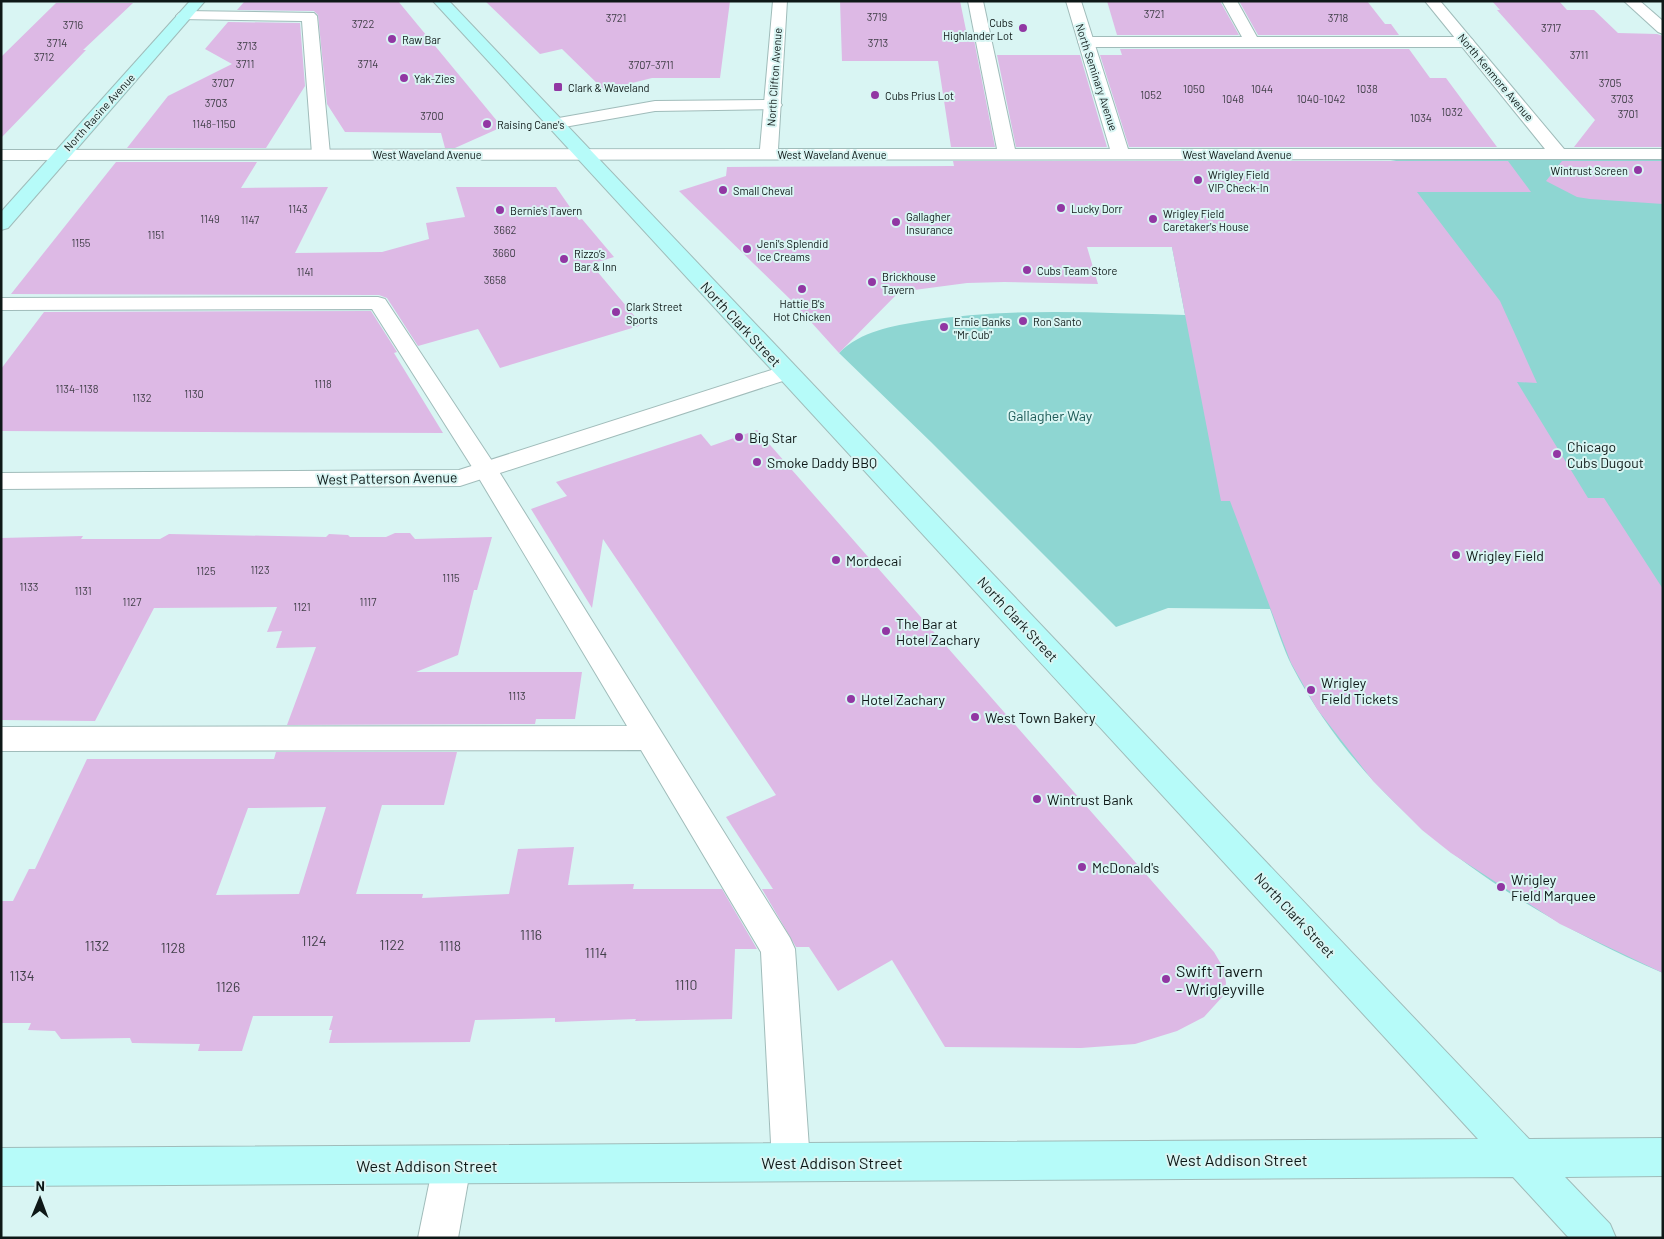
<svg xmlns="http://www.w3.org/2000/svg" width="1664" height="1239" viewBox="0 0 1664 1239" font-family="Barlow,sans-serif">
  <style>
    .green { fill: #8ed6d2 }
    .building { fill: #ddb9e5; fill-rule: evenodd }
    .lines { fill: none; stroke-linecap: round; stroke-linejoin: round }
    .lane-casing { stroke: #a0bcba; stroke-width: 2 }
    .street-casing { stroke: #a0bcba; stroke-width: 2 }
    .secondary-casing { stroke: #a0bcba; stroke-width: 2 }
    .lane { fill: #fff; fill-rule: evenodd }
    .street { fill: #fff; fill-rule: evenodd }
    .secondary { fill: #b6fbf9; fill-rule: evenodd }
    .poi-dot { fill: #9137a3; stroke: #d9f5f3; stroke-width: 2 }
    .labels { text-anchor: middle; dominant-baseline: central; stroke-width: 4; stroke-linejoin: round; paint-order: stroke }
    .number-label { font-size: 11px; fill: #42404a }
    .far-poi-label { font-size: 11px; fill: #0e1817; stroke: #d9f5f3; text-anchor: start }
    .far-street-label { font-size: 11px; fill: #0e1817; stroke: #d9f5f3 }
    .street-label { font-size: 14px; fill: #0e1817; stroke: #d9f5f3 }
    .park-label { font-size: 14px; fill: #1d5a57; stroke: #d9f5f3 }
    .poi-label { font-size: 14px; fill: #0e1817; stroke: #d9f5f3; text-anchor: start }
    .near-number-label { font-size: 14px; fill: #42404a }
    .near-poi-label { font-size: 16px; fill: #0e1817; stroke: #d9f5f3; text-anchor: start }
    .near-street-label { font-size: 16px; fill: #0e1817; stroke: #d9f5f3 }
  </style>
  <rect width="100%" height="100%" fill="#d9f5f3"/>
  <path class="green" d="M1402 159H1663V973C1513 909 1369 814 1292 666 1283 648 1277 628 1270 609L1168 608 1116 627 931 442 839 353C861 331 892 326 922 321 1010 307 1097 313 1185 315L1172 247H1146L1356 167Z"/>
  <g class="building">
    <polygon points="398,1 502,127 455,148 445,148 441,133 345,132 327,104 318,15 314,11 237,10 244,2"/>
    <polygon points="485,1 730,1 720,78 652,78 604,90 562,49 540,54"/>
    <polygon points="840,1 960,1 967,35 973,35 995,147 951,147 938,61 842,61"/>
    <polygon points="1107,1 1220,1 1239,35 1117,35"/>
    <polygon points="1239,1 1367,1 1385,24 1391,24 1399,35 1258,35"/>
    <polygon points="1492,1 1559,1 1567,10 1594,10 1618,33 1657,34 1663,36 1663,147 1574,147 1595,120 1497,10 1500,10"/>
    <polygon points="56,3 133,3 83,50 86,50 1,138 1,57"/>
    <polygon points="228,22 300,23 305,86 266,148 127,148 168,96 232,64 205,49"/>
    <polygon points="1120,49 1409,49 1430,78 1446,78 1497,147 1129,147 1100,55 1122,55"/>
    <polygon points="997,55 1080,55 1107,147 1016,147"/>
    <polygon points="953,161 1508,161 1531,192 1417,192 1500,301 1537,383 1517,382 1588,498 1604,498 1663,589 1663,973 1560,924 1451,853 1422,830 1373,781 1317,709 1291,663 1230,501 1221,501 1172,247 1087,247 1098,284 1004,282 967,283 899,292 839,353 792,301 679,191 726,176 727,167 954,166"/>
    <polygon points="1562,161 1663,161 1663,204 1590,199 1577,197 1546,181"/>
    <polygon points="116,162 257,162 241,188 328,187 295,253 382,252 429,239 426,223 465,217 456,187 556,187 579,220 582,219 614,257 591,264 642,325 500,368 478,329 418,346 387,298 379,295 11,294"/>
    <polygon points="371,311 397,352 394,353 443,433 1,431 1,369 44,312"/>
    <polygon points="757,430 1214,952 1224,969 1226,983 1224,995 1204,1017 1177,1031 1135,1044 1081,1048 945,1047 892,960 838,991 809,947 796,947 762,889 773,889 726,817 776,795 603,539 592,608 531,509 567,496 556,482 701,434 711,446"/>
    <polygon points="395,533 410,533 415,539 492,537 477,590 474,590 458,655 416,672 582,672 575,719 536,719 535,724 522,724 287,725 316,647 276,648 282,631 267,632 277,607 154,608 95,721 1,720 1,538 83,536 81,539 160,539 169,534 326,537 329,534 348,535 350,537 386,537"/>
    <path d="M276 752H457L444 805H382L356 894H423L422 898 509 894 518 849 574 847 568 885 634 884 633 889H722L757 949H735L732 1019 635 1021 636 1019 555 1022V1018L475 1020 470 1042 329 1043 332 1030H329L333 1016H253L242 1051H198L200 1044 132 1043 130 1038 61 1039 55 1031 28 1030 31 1023H1V901H13L29 869H35L87 759H274ZM326 807 299 894 216 895 248 808Z"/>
  </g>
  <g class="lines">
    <defs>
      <g id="lane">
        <polygon points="968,1 983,1 1016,154 1013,158 1007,159 1001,158 998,154"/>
        <polygon points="1222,1 1237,1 1257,37 1466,37 1472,39 1474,42 1472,45 1466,47 1086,47 1080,45 1078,42 1080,39 1086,37 1242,37"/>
        <polygon points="1624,1 1640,1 1663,21 1663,34 1658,32"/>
        <polygon points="184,11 314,13 317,16 330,154 327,158 321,159 315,158 312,154 302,21 179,19 176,16 179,13"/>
        <polygon points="773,100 779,101 782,105 779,109 655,111 553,129 547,128 544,124 547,120 553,119 655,101"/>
        <polygon points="378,297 385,299 498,470 790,938 795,949 810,1162 805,1176 791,1181 777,1176 772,1162 761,952 641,750 1,751 1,727 627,726 474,470 372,309 1,310 1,298"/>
        <polygon points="452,1146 466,1151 471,1165 458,1238 418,1238 433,1165 438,1151"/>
      </g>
      <g id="street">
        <polygon points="773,1 787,1 778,149 1110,149 1066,1 1081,1 1128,149 1545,149 1425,1 1440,1 1564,149 1663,149 1663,159 1,160 1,150 760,149"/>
        <polygon points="787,365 795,367 798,372 795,377 460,486 1,489 1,473 459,470"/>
      </g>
      <g id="secondary">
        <polygon points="190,1 205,1 8,228 1,230 1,212"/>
        <polygon points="433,1 449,1 1529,1139 1663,1138 1663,1176 1565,1177 1610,1224 1616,1238 1569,1238 1513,1177 1,1186 1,1148 1478,1139"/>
      </g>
    </defs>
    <use href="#lane" class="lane-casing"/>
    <use href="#street" class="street-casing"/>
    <use href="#secondary" class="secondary-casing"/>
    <use href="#lane" class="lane"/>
    <use href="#street" class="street"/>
    <use href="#secondary" class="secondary"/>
  </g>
  <g class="poi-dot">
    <circle cx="1023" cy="28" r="5"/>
    <circle cx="392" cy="39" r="5"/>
    <circle cx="404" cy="78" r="5"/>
    <rect x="553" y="82" width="10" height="10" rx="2.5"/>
    <circle cx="875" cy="95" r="5"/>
    <circle cx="487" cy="124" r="5"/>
    <circle cx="1638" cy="170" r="5"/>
    <circle cx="1198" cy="180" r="5"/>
    <circle cx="723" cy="190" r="5"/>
    <circle cx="1061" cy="208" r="5"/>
    <circle cx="500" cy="210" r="5"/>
    <circle cx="1153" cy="219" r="5"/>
    <circle cx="896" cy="222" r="5"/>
    <circle cx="747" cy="249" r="5"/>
    <circle cx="564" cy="259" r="5"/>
    <circle cx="1027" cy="270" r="5"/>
    <circle cx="872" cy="282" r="5"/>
    <circle cx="802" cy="289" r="5"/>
    <circle cx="616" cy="312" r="5"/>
    <circle cx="1023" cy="321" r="5"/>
    <circle cx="944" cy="327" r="5"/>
    <circle cx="739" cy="437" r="5"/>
    <circle cx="1557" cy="454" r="5"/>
    <circle cx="757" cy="462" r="5"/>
    <circle cx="1456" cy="555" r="5"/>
    <circle cx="836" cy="560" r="5"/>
    <circle cx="886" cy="631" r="5"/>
    <circle cx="1311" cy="690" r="5"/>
    <circle cx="851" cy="699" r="5"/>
    <circle cx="975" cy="717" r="5"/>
    <circle cx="1037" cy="799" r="5"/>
    <circle cx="1082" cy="867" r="5"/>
    <circle cx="1501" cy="887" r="5"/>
    <circle cx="1166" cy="979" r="5"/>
  </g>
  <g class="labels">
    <g class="number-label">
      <text x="1154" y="13">3721</text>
      <text x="877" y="16">3719</text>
      <text x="616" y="17">3721</text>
      <text x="1338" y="17">3718</text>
      <text x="363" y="23">3722</text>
      <text x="73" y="24">3716</text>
      <text x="1551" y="27">3717</text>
      <text x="57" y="42">3714</text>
      <text x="878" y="42">3713</text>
      <text x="247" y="45">3713</text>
      <text x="1579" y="54">3711</text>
      <text x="44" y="56">3712</text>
      <text x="245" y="63">3711</text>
      <text x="368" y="63">3714</text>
      <text x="651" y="64">3707-3711</text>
      <text x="223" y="82">3707</text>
      <text x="1610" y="82">3705</text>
      <text x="1194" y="88">1050</text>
      <text x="1262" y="88">1044</text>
      <text x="1367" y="88">1038</text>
      <text x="1151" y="94">1052</text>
      <text x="1233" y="98">1048</text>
      <text x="1321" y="98">1040-1042</text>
      <text x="1622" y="98">3703</text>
      <text x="216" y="102">3703</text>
      <text x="1452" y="111">1032</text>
      <text x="1628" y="113">3701</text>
      <text x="432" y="115">3700</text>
      <text x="1421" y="117">1034</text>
      <text x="214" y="123">1148-1150</text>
      <text x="298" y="208">1143</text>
      <text x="210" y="218">1149</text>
      <text x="250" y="219">1147</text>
      <text x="505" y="229">3662</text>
      <text x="156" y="234">1151</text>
      <text x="81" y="242">1155</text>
      <text x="504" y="252">3660</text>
      <text x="305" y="271">1141</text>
      <text x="495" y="279">3658</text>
      <text x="323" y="383">1118</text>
      <text x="77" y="388">1134-1138</text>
      <text x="194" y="393">1130</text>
      <text x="142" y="397">1132</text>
      <text x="260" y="569">1123</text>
      <text x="206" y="570">1125</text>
      <text x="451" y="577">1115</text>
      <text x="29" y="586">1133</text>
      <text x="83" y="590">1131</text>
      <text x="132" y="601">1127</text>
      <text x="368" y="601">1117</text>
      <text x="302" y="606">1121</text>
      <text x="517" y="695">1113</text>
    </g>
    <g class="far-poi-label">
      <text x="1013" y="22" text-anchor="end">Cubs<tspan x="1013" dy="13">Highlander Lot</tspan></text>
      <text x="402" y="39">Raw Bar</text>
      <text x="414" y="78">Yak-Zies</text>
      <text x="568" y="87">Clark &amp; Waveland</text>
      <text x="885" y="95">Cubs Prius Lot</text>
      <text x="497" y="124">Raising Cane's</text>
      <text x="1628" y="170" text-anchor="end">Wintrust Screen</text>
      <text x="1208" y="174">Wrigley Field<tspan x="1208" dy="13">VIP Check-In</tspan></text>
      <text x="733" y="190">Small Cheval</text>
      <text x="1071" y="208">Lucky Dorr</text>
      <text x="510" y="210">Bernie's Tavern</text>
      <text x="1163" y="213">Wrigley Field<tspan x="1163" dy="13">Caretaker's House</tspan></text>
      <text x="906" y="216">Gallagher<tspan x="906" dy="13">Insurance</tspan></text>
      <text x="757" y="243">Jeni's Splendid<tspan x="757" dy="13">Ice Creams</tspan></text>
      <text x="574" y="253">Rizzo’s<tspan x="574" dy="13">Bar &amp; Inn</tspan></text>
      <text x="1037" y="270">Cubs Team Store</text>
      <text x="882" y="276">Brickhouse<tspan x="882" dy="13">Tavern</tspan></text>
      <text x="802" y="303" text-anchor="middle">Hattie B's<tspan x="802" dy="13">Hot Chicken</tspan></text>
      <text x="626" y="306">Clark Street<tspan x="626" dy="13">Sports</tspan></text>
      <text x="954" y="321">Ernie Banks<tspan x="954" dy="13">"Mr Cub"</tspan></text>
      <text x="1033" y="321">Ron Santo</text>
    </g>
    <g class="far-street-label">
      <text transform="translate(774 77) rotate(-86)">North Clifton Avenue</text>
      <text transform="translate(1097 77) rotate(72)">North Seminary Avenue</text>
      <text transform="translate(1496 77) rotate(50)">North Kenmore Avenue</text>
      <text transform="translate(99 112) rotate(-48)">North Racine Avenue</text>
      <text x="427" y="154">West Waveland Avenue</text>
      <text x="832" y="154">West Waveland Avenue</text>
      <text x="1237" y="154">West Waveland Avenue</text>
    </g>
    <g class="street-label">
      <text transform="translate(741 324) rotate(47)">North Clark Street</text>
      <text transform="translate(387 478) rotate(-1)">West Patterson Avenue</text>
      <text transform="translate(1018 619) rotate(47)">North Clark Street</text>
      <text transform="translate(1295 915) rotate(47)">North Clark Street</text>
    </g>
    <g class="park-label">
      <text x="1050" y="415">Gallagher Way</text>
    </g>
    <g class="poi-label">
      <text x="749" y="437">Big Star</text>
      <text x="1567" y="446">Chicago<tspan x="1567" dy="16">Cubs Dugout</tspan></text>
      <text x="767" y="462">Smoke Daddy BBQ</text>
      <text x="1466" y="555">Wrigley Field</text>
      <text x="846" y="560">Mordecai</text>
      <text x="896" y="623">The Bar at<tspan x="896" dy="16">Hotel Zachary</tspan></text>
      <text x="1321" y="682">Wrigley<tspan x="1321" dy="16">Field Tickets</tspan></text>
      <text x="861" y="699">Hotel Zachary</text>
      <text x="985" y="717">West Town Bakery</text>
      <text x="1047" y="799">Wintrust Bank</text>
      <text x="1092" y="867">McDonald's</text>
      <text x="1511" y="879">Wrigley<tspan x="1511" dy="16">Field Marquee</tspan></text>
    </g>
    <g class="near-number-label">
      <text x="531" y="934">1116</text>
      <text x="314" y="940">1124</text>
      <text x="392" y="944">1122</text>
      <text x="97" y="945">1132</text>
      <text x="450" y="945">1118</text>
      <text x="173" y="947">1128</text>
      <text x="596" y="952">1114</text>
      <text x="22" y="975">1134</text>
      <text x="686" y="984">1110</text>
      <text x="228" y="986">1126</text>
    </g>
    <g class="near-poi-label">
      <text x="1176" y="970">Swift Tavern<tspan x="1176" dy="18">- Wrigleyville</tspan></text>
    </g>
    <g class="near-street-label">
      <text x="1237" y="1159">West Addison Street</text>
      <text x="832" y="1162">West Addison Street</text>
      <text x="427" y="1165">West Addison Street</text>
    </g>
  </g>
  <rect width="1664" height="1239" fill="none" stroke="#0e1817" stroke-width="5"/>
  <g transform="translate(40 1199) rotate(1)" stroke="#d9f5f3" stroke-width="4" paint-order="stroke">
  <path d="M0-4L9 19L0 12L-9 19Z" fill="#0e1817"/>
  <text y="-8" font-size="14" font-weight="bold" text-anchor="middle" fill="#0e1817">N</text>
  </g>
</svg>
